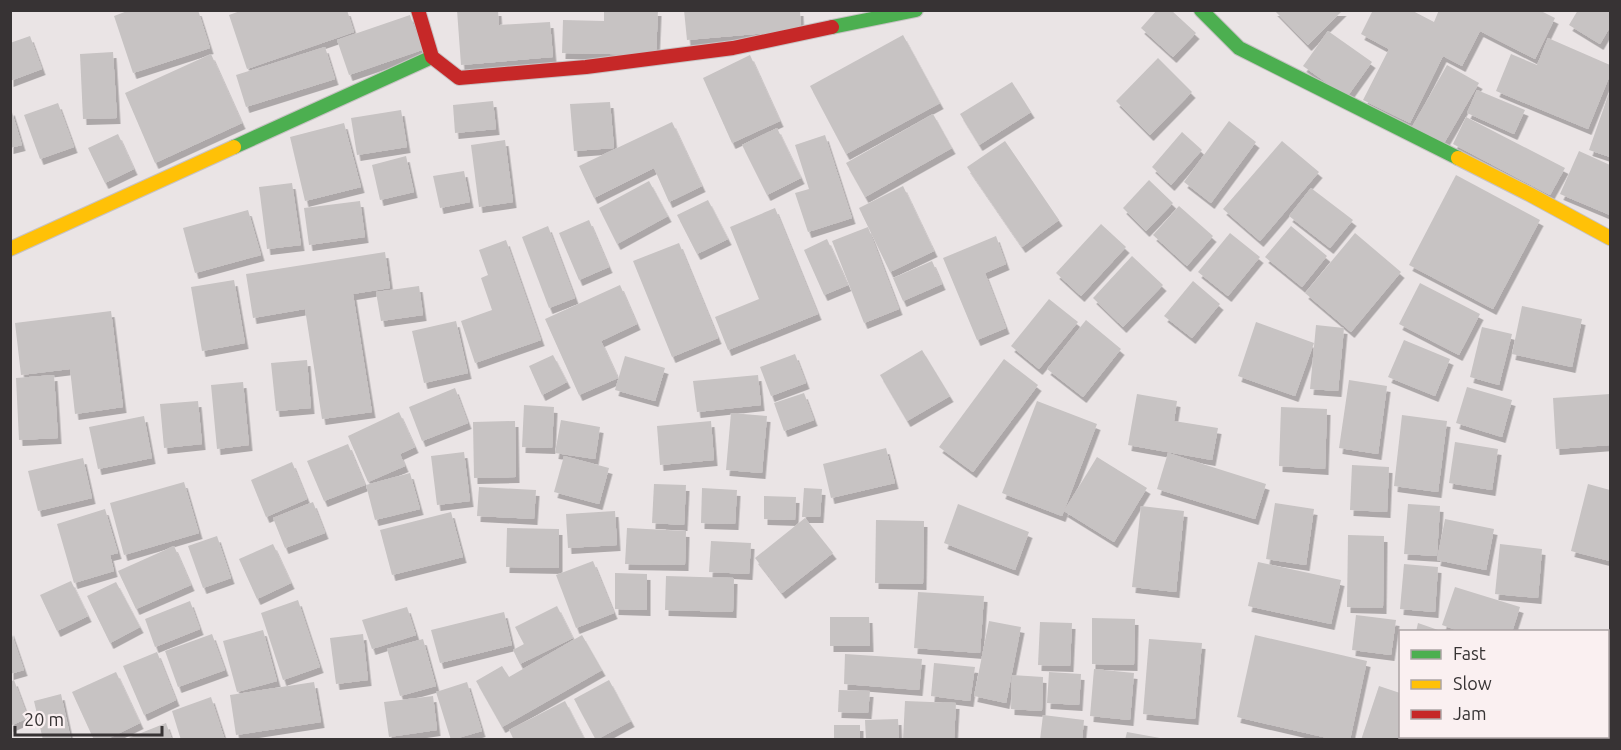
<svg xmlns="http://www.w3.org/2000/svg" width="1621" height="750" viewBox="0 0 1621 750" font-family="Ubuntu,sans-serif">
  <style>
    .building { fill: #c7c3c3; filter: url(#shadow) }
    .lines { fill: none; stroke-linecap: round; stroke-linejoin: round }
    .fast-casing { stroke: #c7c2c3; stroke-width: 16 }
    .slow-casing { stroke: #c7c2c3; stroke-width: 16 }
    .jam-casing { stroke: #c7c2c3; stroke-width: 16 }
    .fast { stroke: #4caf50; stroke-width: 14 }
    .slow { stroke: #ffc107; stroke-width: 14 }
    .jam { stroke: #c62828; stroke-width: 14 }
  </style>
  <defs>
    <filter id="shadow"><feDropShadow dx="3.5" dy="6" stdDeviation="0" flood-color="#0004"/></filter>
  </defs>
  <rect width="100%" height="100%" fill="#eae4e5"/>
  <g class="building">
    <polygon points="130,10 198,10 210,48 133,73 114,16"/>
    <polygon points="243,10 347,10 354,32 247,69 229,15"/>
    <polygon points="457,10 498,10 499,25 550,22 553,57 461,65"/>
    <polygon points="604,10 658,10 656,55 562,53 563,20 604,21"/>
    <polygon points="684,10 800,10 801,30 687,40"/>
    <polygon points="1157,10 1171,10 1196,33 1173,57 1141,28"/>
    <polygon points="1274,10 1343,10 1308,45"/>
    <polygon points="1373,10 1411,10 1434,22 1439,10 1539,10 1555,18 1535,59 1480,31 1462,66 1443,56 1410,123 1363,100 1389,49 1361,34"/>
    <polygon points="1578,10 1610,10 1610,27 1600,44 1569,25"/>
    <polygon points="410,15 422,50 349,75 337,40"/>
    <polygon points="1328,31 1372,62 1347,97 1303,66"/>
    <polygon points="903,35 940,103 846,154 810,86"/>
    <polygon points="30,36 42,69 10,81 10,43"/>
    <polygon points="1548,38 1610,65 1610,75 1588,129 1496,91 1511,54 1537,65"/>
    <polygon points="325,47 335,79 246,107 236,75"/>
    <polygon points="113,52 117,118 83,119 80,54"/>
    <polygon points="211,54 242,123 155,163 125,93"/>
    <polygon points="750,55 780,121 732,143 703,78"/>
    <polygon points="1158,58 1192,92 1150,135 1116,101"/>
    <polygon points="1447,65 1479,83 1443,145 1412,127"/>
    <polygon points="1012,82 1031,112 979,145 960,114"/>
    <polygon points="1477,90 1525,110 1514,134 1467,113"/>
    <polygon points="1610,90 1610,157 1589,150"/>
    <polygon points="493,101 496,129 455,133 453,105"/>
    <polygon points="610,102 614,148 574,151 570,104"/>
    <polygon points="58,103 74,147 40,159 24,115"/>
    <polygon points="11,109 22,145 10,148 10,110"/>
    <polygon points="401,110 407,147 357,155 351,118"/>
    <polygon points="933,114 952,148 865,197 846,163"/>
    <polygon points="1466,117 1565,168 1550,195 1453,144"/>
    <polygon points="1229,121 1256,142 1211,203 1184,182"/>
    <polygon points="672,122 702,186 669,202 654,168 594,198 579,166"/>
    <polygon points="344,123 361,187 305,201 290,137"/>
    <polygon points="777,128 801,178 767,195 742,145"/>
    <polygon points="1182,132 1202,150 1171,185 1152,167"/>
    <polygon points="118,134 134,169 105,183 88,148"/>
    <polygon points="825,135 852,218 808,232 795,193 809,189 795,145"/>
    <polygon points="505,140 513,202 479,207 471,145"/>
    <polygon points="1005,141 1059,220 1022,247 967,167"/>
    <polygon points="1282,141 1319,172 1260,241 1223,209"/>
    <polygon points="1579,151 1610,165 1610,215 1560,194"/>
    <polygon points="406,156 414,192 380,200 372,165"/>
    <polygon points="464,171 470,202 440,208 433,176"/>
    <polygon points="1456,175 1540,220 1493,309 1409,265"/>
    <polygon points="1149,180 1173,203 1146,231 1123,208"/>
    <polygon points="649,181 668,216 617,244 599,208"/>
    <polygon points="292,183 301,245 267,249 259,187"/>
    <polygon points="903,186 934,251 890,272 859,208"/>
    <polygon points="1311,188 1353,220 1330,248 1289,216"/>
    <polygon points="708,200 728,239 697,254 677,215"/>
    <polygon points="360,201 365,237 309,245 304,208"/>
    <polygon points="1179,206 1213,236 1187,266 1153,235"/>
    <polygon points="775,208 818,314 728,350 715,317 759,299 730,227"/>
    <polygon points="248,210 261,255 195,273 183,228"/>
    <polygon points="589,220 609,267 579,280 559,233"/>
    <polygon points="1101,224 1126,247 1081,296 1056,273"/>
    <polygon points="548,226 575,298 549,308 522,237"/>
    <polygon points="1291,226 1327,256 1302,287 1265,257"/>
    <polygon points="868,227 899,309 864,323 832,241"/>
    <polygon points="1230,233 1260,257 1228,296 1198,272"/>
    <polygon points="1355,233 1401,272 1351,332 1305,293"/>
    <polygon points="996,236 1006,264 985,273 1006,328 977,340 943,258"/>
    <polygon points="827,239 848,285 824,295 804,250"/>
    <polygon points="506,240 541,340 475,363 461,321 492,310 481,278 488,275 479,250"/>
    <polygon points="679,243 718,338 672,357 633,261"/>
    <polygon points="385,252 390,288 353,294 372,412 322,419 305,309 253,318 246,274"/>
    <polygon points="1132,256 1163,285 1123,327 1093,298"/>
    <polygon points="932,261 942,284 903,301 893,278"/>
    <polygon points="234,280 245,343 202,351 191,287"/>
    <polygon points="1193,281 1220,304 1192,338 1164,316"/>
    <polygon points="1420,283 1480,314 1459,355 1399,324"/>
    <polygon points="620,285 637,324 601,341 618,378 579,395 545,319"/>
    <polygon points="419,286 423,315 381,321 376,292"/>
    <polygon points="1049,299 1078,322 1039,369 1011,346"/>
    <polygon points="1522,306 1582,319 1572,367 1512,354"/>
    <polygon points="111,311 123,407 75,414 70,369 21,375 15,323"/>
    <polygon points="1086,320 1121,349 1083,397 1047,369"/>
    <polygon points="456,321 468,373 424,383 412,331"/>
    <polygon points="1256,322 1314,343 1295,396 1238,376"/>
    <polygon points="1316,325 1344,328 1338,391 1310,389"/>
    <polygon points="1482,327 1512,334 1499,385 1470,377"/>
    <polygon points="1404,340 1450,359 1435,396 1388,377"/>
    <polygon points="922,350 950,396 907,421 880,375"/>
    <polygon points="795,354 806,383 771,396 760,367"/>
    <polygon points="553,355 567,382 542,395 529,366"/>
    <polygon points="625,356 665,368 655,401 615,390"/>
    <polygon points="1004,359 1038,385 973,472 939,447"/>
    <polygon points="307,360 311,408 276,411 271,363"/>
    <polygon points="54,375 58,438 19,440 16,378"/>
    <polygon points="758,375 761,405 697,412 693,381"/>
    <polygon points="1349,380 1387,386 1378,454 1339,448"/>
    <polygon points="243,382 249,445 217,449 211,385"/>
    <polygon points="1467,387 1512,400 1502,437 1456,423"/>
    <polygon points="455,388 468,423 422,441 409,407"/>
    <polygon points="804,393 814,420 784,431 774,403"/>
    <polygon points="1137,394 1177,401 1174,421 1218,428 1212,460 1128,445"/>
    <polygon points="1610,394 1610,445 1556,449 1553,398"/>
    <polygon points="198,401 202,444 164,448 160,404"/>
    <polygon points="1037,401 1097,424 1062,516 1002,493"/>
    <polygon points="524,405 554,407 552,448 522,447"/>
    <polygon points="1281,407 1327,409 1325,469 1279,466"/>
    <polygon points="399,412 415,447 400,454 405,466 368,482 348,436"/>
    <polygon points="731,413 767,416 762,473 726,470"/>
    <polygon points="1402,415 1447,421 1438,492 1394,486"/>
    <polygon points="144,416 152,458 98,469 89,427"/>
    <polygon points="561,420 600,427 595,459 555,453"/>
    <polygon points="515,421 516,477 474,478 473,422"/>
    <polygon points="711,421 714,460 660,465 657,426"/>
    <polygon points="1455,442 1498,449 1492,490 1449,483"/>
    <polygon points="348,444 365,485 324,501 307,461"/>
    <polygon points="886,448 895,483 831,498 823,464"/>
    <polygon points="464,452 470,501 437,505 431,456"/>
    <polygon points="1168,453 1266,484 1255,519 1157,489"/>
    <polygon points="564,456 609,468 599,504 554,492"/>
    <polygon points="1097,457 1147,488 1114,542 1064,511"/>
    <polygon points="83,458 92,498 38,511 28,471"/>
    <polygon points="292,462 307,499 266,517 251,480"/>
    <polygon points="1352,465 1389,467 1387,512 1350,510"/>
    <polygon points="410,473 420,509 375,520 366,485"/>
    <polygon points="184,482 199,533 124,555 110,503"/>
    <polygon points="654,484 686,485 684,525 652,523"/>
    <polygon points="1588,484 1610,490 1610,561 1571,551"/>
    <polygon points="479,487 536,490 534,519 477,516"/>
    <polygon points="702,488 737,490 735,524 701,523"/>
    <polygon points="804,488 822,489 820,517 802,517"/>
    <polygon points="764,496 796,497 795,520 764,519"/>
    <polygon points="313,502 325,533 285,548 273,518"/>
    <polygon points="1275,503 1314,509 1306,565 1266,559"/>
    <polygon points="958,504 1029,532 1015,570 944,543"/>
    <polygon points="1408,504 1440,506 1437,556 1404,554"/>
    <polygon points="1141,506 1184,511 1176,592 1132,587"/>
    <polygon points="105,509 118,553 110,555 114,571 74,583 57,524"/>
    <polygon points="615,511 617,545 568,548 566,514"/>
    <polygon points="451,512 463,557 392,575 380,530"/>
    <polygon points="805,518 833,553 782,593 755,558"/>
    <polygon points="1445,519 1494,529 1486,570 1437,560"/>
    <polygon points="876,520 924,521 923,584 875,583"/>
    <polygon points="507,528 559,529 559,568 506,567"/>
    <polygon points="627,528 686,531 685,565 625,564"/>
    <polygon points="1348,535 1384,536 1383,608 1347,607"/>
    <polygon points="217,536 231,578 203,588 188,546"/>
    <polygon points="711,541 751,543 749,574 709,572"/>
    <polygon points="273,544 291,583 257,599 239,559"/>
    <polygon points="1500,544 1542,549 1538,598 1495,594"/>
    <polygon points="174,546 191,585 136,609 118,571"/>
    <polygon points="593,561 614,613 576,628 556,575"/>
    <polygon points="1258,562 1341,580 1331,624 1248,606"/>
    <polygon points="1404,564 1438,567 1435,612 1400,609"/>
    <polygon points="615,573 647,574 647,610 615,609"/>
    <polygon points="666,576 734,578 733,612 665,610"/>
    <polygon points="71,581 88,616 57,631 40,595"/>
    <polygon points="116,582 140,627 110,643 87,596"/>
    <polygon points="1455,587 1520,607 1512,632 1462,632 1442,625"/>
    <polygon points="918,592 984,596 980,653 914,648"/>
    <polygon points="298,600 320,667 283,680 261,613"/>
    <polygon points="190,601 200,629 155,647 145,619"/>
    <polygon points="557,606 573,638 520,664 513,650 524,644 515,627"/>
    <polygon points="407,607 416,635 372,649 362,620"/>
    <polygon points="504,612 512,645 440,663 431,630"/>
    <polygon points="1356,615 1396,620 1391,655 1352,650"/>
    <polygon points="830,617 869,617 870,646 830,646"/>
    <polygon points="1092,618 1135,619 1134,665 1092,664"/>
    <polygon points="989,621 1021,627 1006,703 974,696"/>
    <polygon points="1040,622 1072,623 1070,666 1038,665"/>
    <polygon points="1418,623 1441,631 1441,632 1416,632"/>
    <polygon points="10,629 24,670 10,674"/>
    <polygon points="263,630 277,681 237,692 223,641"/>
    <polygon points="212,634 225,670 178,687 165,651"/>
    <polygon points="363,634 368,680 336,684 330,638"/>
    <polygon points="582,635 602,670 502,727 476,681 502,666 509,677"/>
    <polygon points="1255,635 1367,661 1350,740 1336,740 1237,717"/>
    <polygon points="423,639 436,686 400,696 387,649"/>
    <polygon points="1149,639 1202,643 1195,719 1143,714"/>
    <polygon points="157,652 176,700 144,715 123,666"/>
    <polygon points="845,654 922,659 919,690 844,684"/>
    <polygon points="934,663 975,667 970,701 931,696"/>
    <polygon points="1094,669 1134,673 1130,720 1090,716"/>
    <polygon points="116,672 140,723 105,740 94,740 72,692"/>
    <polygon points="1049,672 1081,674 1079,705 1047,703"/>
    <polygon points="1012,675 1043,677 1042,711 1011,709"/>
    <polygon points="14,680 28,718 10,726 10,682"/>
    <polygon points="609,680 631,721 596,740 574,699"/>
    <polygon points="314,682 321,722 236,735 230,695"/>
    <polygon points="467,682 482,731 451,740 436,692"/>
    <polygon points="1379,686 1400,693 1400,736 1426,736 1425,740 1361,740"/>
    <polygon points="839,690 870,691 868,713 838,712"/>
    <polygon points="61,694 71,740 43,740 34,701"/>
    <polygon points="433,696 437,730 389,737 384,702"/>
    <polygon points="211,697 225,740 181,740 172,711"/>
    <polygon points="565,701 585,740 514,740 509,730"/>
    <polygon points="905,701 956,703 954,740 903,740"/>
    <polygon points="1608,703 1610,704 1610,740 1595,740 1596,736 1608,736"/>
    <polygon points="1043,715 1084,720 1082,740 1040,740"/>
    <polygon points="898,719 899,740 866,740 865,720"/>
    <polygon points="166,723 172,740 126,740 126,739"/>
    <rect x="834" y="725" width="26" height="15"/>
    <polygon points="1127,732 1160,738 1160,740 1125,740"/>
    <polygon points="1473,736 1530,736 1532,740 1475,740"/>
  </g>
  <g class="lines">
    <defs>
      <g id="fast">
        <polyline points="1201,10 1239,48 1458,158"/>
        <polyline points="832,27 916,10"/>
        <polyline points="234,147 432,57"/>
      </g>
      <g id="slow">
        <polyline points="1458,158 1529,194 1610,238"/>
        <polyline points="10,249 234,147"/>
      </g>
      <polyline id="jam" points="418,10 432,57 459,78 586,67 733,48 832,27"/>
    </defs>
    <use href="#fast" class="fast-casing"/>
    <use href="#slow" class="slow-casing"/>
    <use href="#jam" class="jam-casing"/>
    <use href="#fast" class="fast"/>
    <use href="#slow" class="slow"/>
    <use href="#jam" class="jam"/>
  </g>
  <rect width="1621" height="750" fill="none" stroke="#373334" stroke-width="24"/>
  <rect x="1399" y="630" width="210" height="108" fill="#faf0f1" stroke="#aca4a5" stroke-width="1.5"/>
  <rect x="1411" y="650" width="30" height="9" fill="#4caf50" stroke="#aca4a5" stroke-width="1.5"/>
  <text x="1453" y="660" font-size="18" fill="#373334">Fast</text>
  <rect x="1411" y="680" width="30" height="9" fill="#ffc107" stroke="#aca4a5" stroke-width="1.5"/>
  <text x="1453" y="690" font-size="18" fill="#373334">Slow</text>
  <rect x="1411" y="710" width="30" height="9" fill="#c62828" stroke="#aca4a5" stroke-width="1.5"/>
  <text x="1453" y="720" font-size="18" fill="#373334">Jam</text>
  <path d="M15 726v9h147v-9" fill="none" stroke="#373334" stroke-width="3"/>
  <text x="24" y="726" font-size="18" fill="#373334" stroke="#faf0f1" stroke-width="4.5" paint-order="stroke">20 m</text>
</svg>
